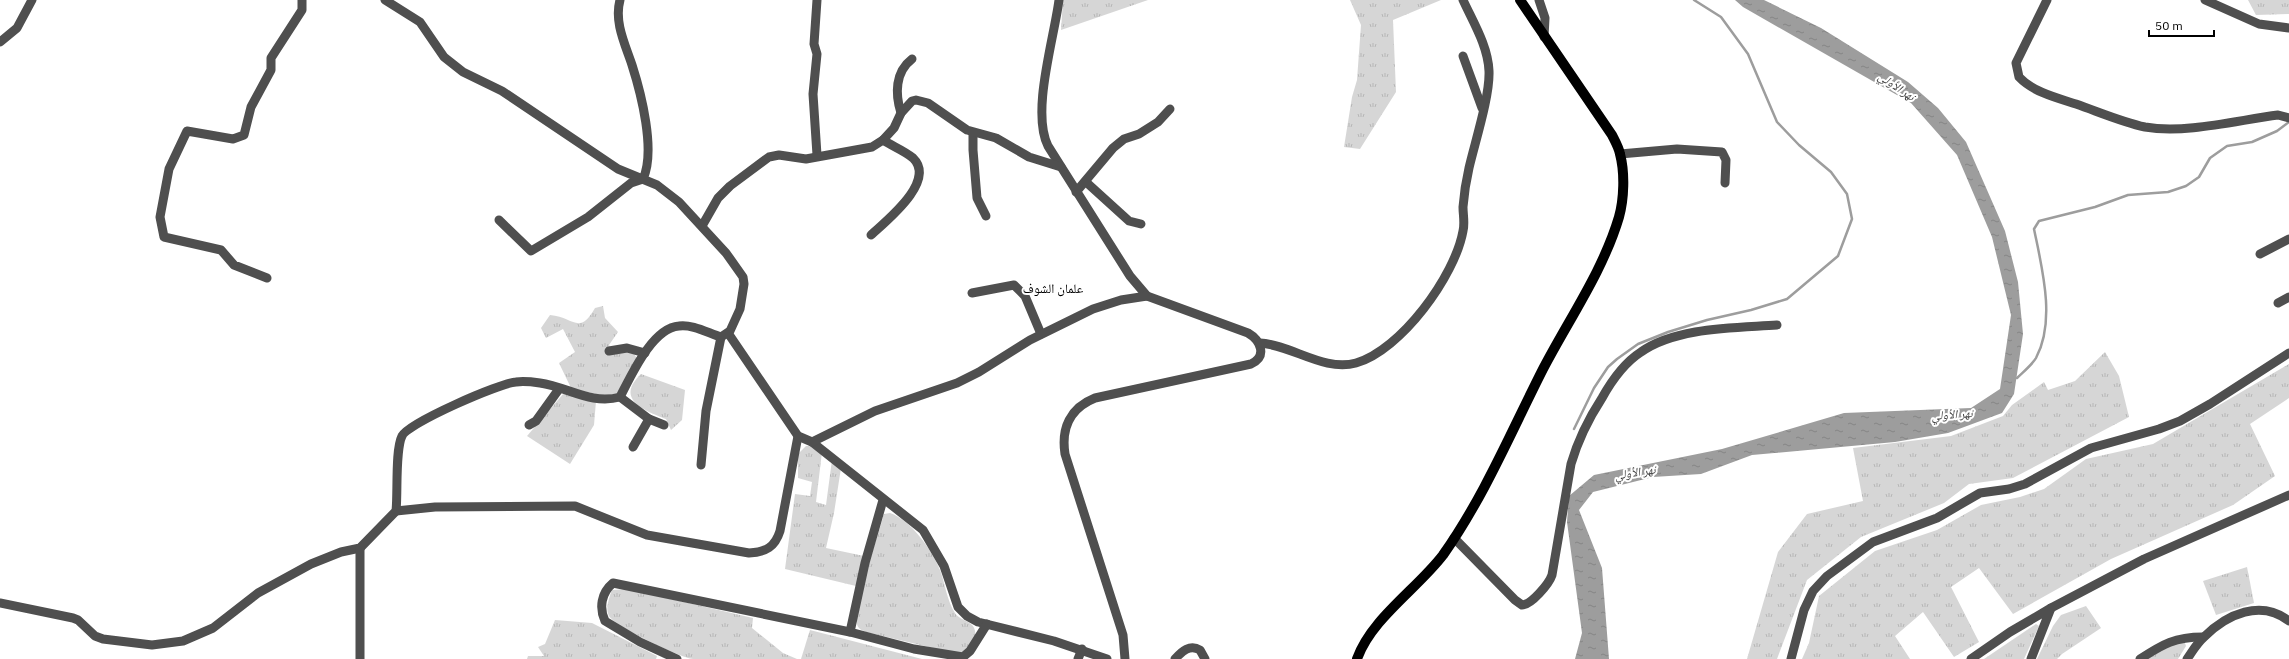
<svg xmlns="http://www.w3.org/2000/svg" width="2289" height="659" viewBox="0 0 2289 659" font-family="'IBM Plex Sans','Noto Naskh Arabic',sans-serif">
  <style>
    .grass { fill: url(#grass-tufts) }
    .water { fill: url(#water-ripples) }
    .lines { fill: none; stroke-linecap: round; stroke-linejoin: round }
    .stream { stroke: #9d9d9d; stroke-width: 2.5 }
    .minor { stroke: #4f4f4f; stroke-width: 9 }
    .major { stroke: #000; stroke-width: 10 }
    .labels { text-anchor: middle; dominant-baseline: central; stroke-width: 4; stroke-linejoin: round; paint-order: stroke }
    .water-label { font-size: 12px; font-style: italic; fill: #3e3e3e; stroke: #fff }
    .quarter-label { font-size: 13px; fill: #000; stroke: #fff }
  </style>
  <defs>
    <pattern id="grass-tufts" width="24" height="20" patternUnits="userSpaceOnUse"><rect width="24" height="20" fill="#d6d6d6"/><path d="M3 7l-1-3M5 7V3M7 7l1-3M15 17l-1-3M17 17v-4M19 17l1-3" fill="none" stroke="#b6b6b6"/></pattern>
    <pattern id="water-ripples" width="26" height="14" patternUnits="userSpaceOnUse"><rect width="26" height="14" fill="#9d9d9d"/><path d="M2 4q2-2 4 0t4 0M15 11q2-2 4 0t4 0" fill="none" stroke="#858585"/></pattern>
  </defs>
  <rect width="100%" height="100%" fill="#fff"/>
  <g class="grass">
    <polygon points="1063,0 1148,0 1061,30"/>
    <polygon points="1350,0 1441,0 1393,20 1396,92 1360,149 1344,147 1352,97 1357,80 1361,25"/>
    <polygon points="2248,0 2289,0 2289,14 2256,15"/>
    <path d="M603 306 605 318 618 332 609 345 614 352 623 350 634 353 637 359 618 393 604 396 571 388 559 363 575 352 563 329 546 338 541 328 550 315C574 317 579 336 595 308Z"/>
    <polygon points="2105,352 2119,376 2129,417 2013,478 1969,484 1944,503 1861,537 1807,580 1777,659 1747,659 1778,552 1807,514 1863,501 1853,448 1951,436 2003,416 2012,405 2044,382 2048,390 2075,381"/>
    <polygon points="2289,364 2289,398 2250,424 2275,476 2233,505 2111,559 2013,614 1979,568 1951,587 1979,642 1954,657 1923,612 1895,636 1910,659 1802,659 1809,643 1819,596 1875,551 1937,530 1981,505 2020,497 2044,489 2086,459 2153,444"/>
    <path d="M641 374 685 390 682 420 671 430 666 419C643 410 615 399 641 374Z"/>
    <polygon points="564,393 596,401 594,425 570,464 527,436"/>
    <polygon points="806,446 815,446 822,452 816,502 826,505 832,460 841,468 834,513 826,548 864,556 856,586 785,569 795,494 810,496 812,482 798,478 798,454"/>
    <path d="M890 513C911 520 932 550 940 570 945 583 947 601 955 613 960 621 974 621 975 631 977 642 966 650 958 654L866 632C862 630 858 629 857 624 855 601 877 539 884 514Z"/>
    <polygon points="2247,567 2254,603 2216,615 2203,581"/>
    <path d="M628 589 753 618 752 628 783 653 797 659C763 659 727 659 693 659 681 658 614 626 609 616 605 608 609 598 612 590Z"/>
    <polygon points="2086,606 2101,628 2062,654 2057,659 2037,659 2053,626 2061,615"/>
    <polygon points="555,620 592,623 657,656 656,659 527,659 528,656 544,656 538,647 545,644"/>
    <polygon points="2036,624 2039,626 2024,659 1984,659"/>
    <polygon points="810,630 922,659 801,659"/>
    <polygon points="2184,641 2186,646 2178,659 2147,659 2167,646"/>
  </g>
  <polygon class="water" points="1735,0 1764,0 1821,28 1908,82 1938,108 1966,142 2005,231 2018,282 2023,334 2014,394 2002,413 1948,433 1895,442 1752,455 1701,474 1653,477 1593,492 1579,510 1602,568 1609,659 1575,659 1582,633 1567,522 1569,496 1594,475 1722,449 1844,413 1971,408 2000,389 2011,315 1992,237 1957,155 1911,103 1743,7"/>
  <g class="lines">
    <g class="stream">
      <path d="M2017 378C2023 372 2032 365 2036 358 2056 321 2042 268 2034 229L2039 221 2095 207 2128 195 2168 192 2186 186 2199 177 2210 158 2227 146 2252 142 2277 131 2289 122"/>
      <polyline points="1574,429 1594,388 1608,367 1617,359 1638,344 1668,332 1707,320 1751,310 1787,299 1838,256 1852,219 1847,194 1831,172 1799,145 1777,122 1748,54 1721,17 1694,0"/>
    </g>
    <g class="minor">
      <polyline points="817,0 814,44 817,54 813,94 817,155"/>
      <path d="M1059 0C1054 39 1031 112 1048 146L1130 276 1147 296 1248 333C1260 340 1268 356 1251 364L1095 398C1070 408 1061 428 1065 454L1123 635 1125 659"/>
      <polyline points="1539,0 1545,18 1544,37"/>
      <path d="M2047 0 2016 63 2019 77C2033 92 2057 98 2076 104 2099 112 2122 122 2145 127 2186 134 2238 120 2278 115L2289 118"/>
      <polyline points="2205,0 2259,24 2289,28"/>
      <polyline points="0,42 17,28 32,0"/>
      <polyline points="1463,56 1482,108"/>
      <path d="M901 113C895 94 895 72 912 59"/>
      <polyline points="973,133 973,150 977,198 986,216"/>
      <polyline points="1620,154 1677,149 1722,152 1726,160 1725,183"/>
      <polyline points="1086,182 1129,221 1141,224"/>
      <polyline points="1076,192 1113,148 1124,139 1139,134 1158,122 1170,109"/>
      <path d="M499 220 531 251 588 217 631 183 643 179C656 151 641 93 632 65 625 44 614 22 620 0"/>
      <polyline points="702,226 718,198 730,186 769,157 779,155 806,159 872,147 883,140 894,128 901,113 912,101 916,100 928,103 967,130 996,138 1029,157 1061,167"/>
      <path d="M871 235C886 221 937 181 913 158 905 151 892 146 883 140"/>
      <polyline points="2260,254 2289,239"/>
      <polyline points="267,278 234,265 221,250 164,237 160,217 169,169 187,131 233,139 244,135 251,107 271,70 271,58 302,10 302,0"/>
      <polyline points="972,293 1014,285 1025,296 1041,334"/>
      <polyline points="2278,303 2289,297"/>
      <polyline points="728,333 798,436 812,442 923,530 944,566 958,607 967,616 978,622 1054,641 1107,659"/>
      <path d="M1260 343C1292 345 1324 372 1356 363 1401 350 1455 276 1463 231 1465 223 1463 215 1463 207 1464 194 1466 181 1469 168 1475 142 1490 96 1489 71 1488 46 1473 22 1463 0"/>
      <polyline points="609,351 627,348 645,353"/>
      <polyline points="620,397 649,419 664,425"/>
      <polyline points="529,425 536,421 559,389"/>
      <polyline points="812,442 875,411 957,383 979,372 1030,340 1093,309 1121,300 1147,296"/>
      <polyline points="633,447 649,419"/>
      <polyline points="701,465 706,411 721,337"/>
      <polyline points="883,500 865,563 850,632 914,649 963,657 970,651 987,624"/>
      <path d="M396 511 435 507 575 506 647 535 749 553C766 552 775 547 780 531L798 436"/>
      <path d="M1454 538 1515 600 1522 605C1531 605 1549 584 1552 575L1571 464C1578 440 1589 418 1602 398 1612 380 1624 363 1641 352 1676 327 1735 328 1777 325"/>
      <path d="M0 603 73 618 78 620 95 636 103 639 152 645 183 641 213 628 258 593 311 564 341 552 360 548 396 511C398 493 395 450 402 436 408 423 500 383 516 382 523 381 533 382 540 383 568 387 591 405 620 397 631 376 652 328 679 326 692 324 708 333 721 337L730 331 740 309 744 284 743 277 726 253 679 202 657 185 618 169 502 91 463 72 444 57 420 22 385 0"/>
      <polyline points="2051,608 2144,559 2289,495"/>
      <polyline points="360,659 360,548"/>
      <path d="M677 659 640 642 605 621C599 608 601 593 613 583L850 632"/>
      <polyline points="1078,659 1082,649"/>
      <path d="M1175 659C1182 651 1190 644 1200 650L1205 659"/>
      <polyline points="1791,659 1804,610 1813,591 1827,576 1873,542 1937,518 1980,493 2009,489 2025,484 2091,448 2159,429 2180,421 2210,404 2289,353"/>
      <polyline points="1971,659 2010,632 2051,608 2031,659"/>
      <path d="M2140 659C2163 644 2175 637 2203 637"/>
      <path d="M2187 659C2192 652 2197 643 2204 637 2227 614 2261 599 2289 621"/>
    </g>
    <path class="major" d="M1357 659C1371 619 1417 589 1443 555 1484 497 1511 432 1543 369 1569 319 1603 271 1619 217 1624 199 1625 173 1620 154 1619 148 1615 141 1612 135L1520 0"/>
  </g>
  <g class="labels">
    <g class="water-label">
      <text transform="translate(1897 86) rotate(34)">نهر الأولي</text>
      <text transform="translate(1952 414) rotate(-4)">نهر الأولي</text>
      <text transform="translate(1635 472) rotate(-9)">نهر الأولي</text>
    </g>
    <g class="quarter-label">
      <text x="1053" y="288">علمان الشوف</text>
    </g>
  </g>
  <path d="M2149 30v6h65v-6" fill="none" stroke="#000000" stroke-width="2"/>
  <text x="2155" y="30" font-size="12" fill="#000000" stroke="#ffffff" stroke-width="3" paint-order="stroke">50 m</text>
</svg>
